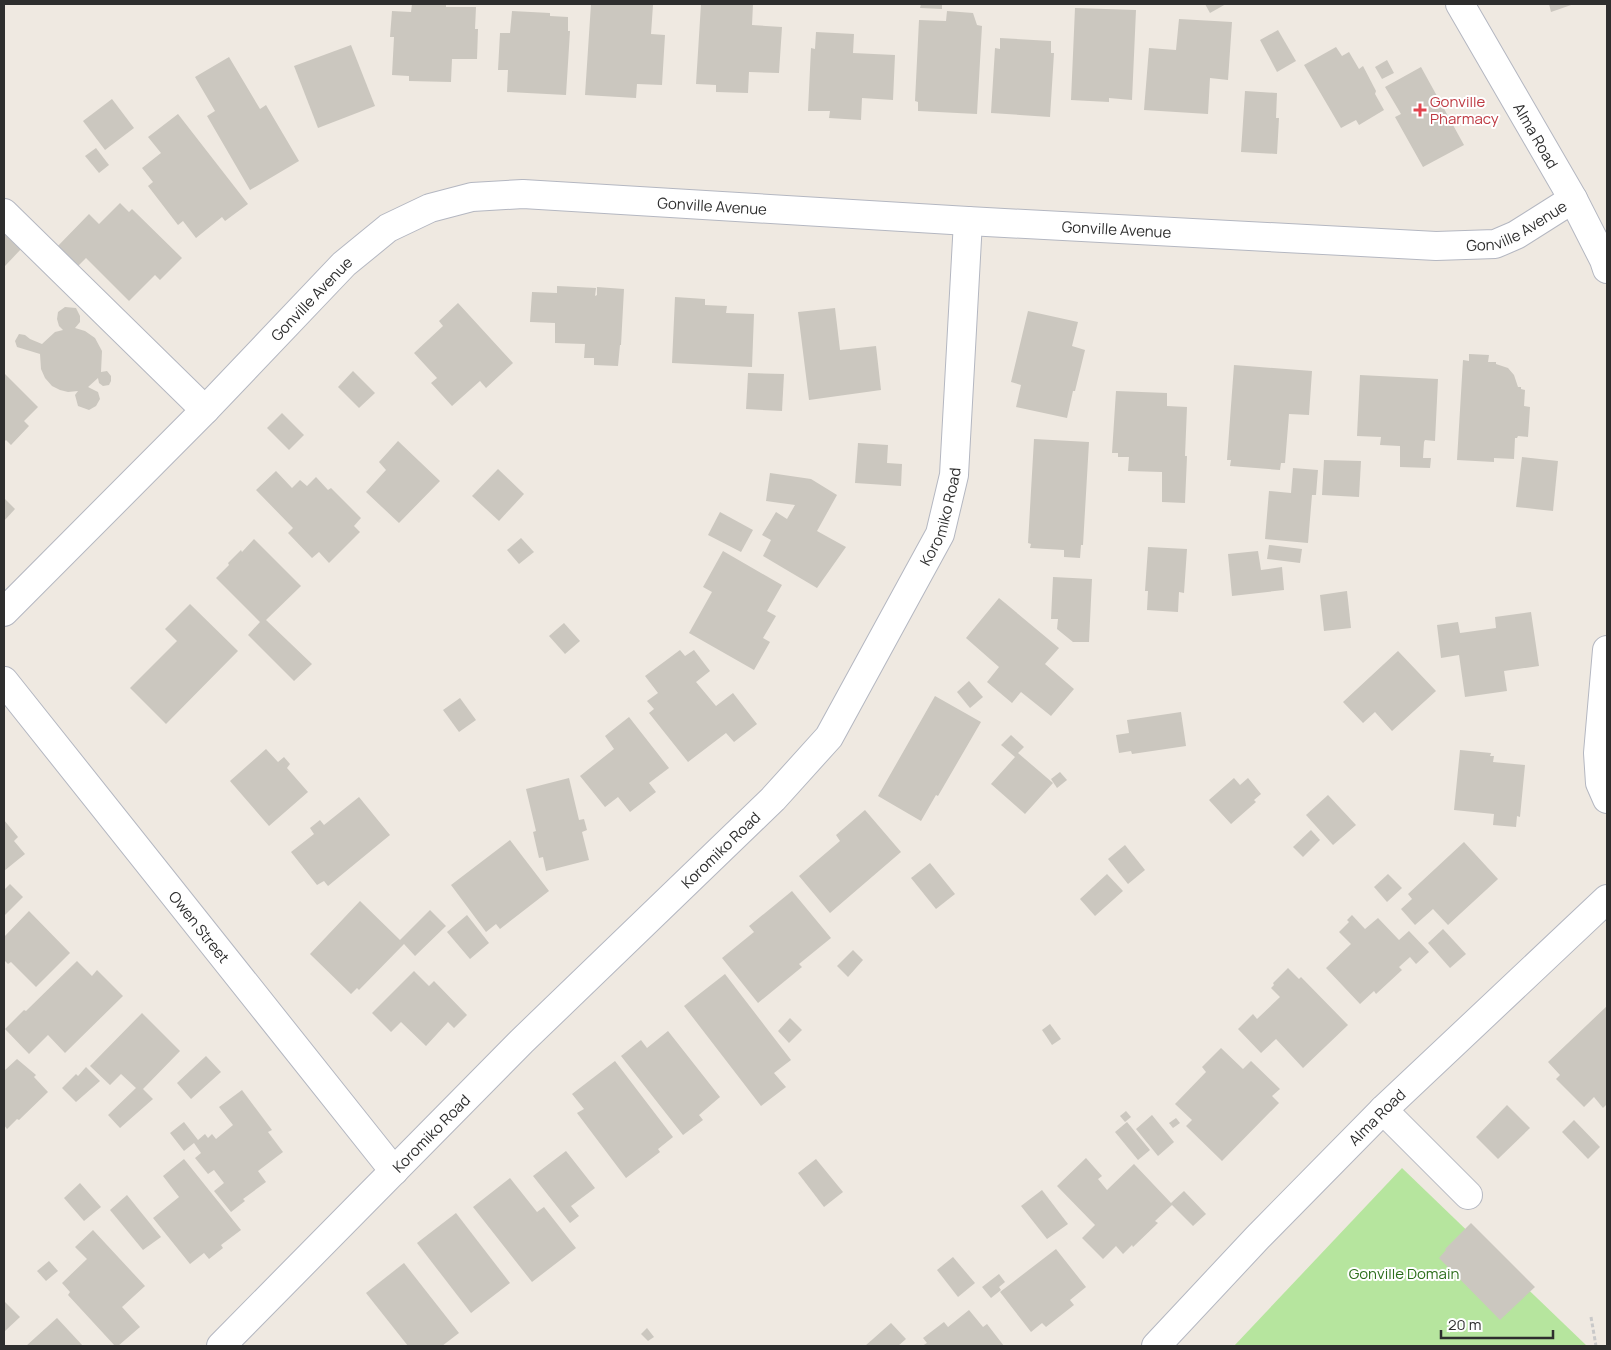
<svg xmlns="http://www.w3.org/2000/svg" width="1611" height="1350" viewBox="0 0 1611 1350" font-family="Manrope,sans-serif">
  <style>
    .green { fill: #b6e59e }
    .building { fill: #cbc7bf }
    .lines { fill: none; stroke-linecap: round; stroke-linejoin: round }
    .minor-casing { stroke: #b4b7c1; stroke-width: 30 }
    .path { stroke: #c9c9c9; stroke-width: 3; stroke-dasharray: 4 2.5; stroke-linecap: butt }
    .minor { stroke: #fff; stroke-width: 28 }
    .health-dot { fill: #e0444e; stroke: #fff; stroke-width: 2 }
    .labels { text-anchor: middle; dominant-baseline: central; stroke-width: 4; stroke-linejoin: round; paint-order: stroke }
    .health-label { font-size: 15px; fill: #be3a42; stroke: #fff; text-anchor: start }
    .street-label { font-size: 15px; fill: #2e2e2e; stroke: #fff }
    .park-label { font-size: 15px; fill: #2c6e1b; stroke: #fff }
  </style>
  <rect width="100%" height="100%" fill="#efe9e1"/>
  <polygon class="green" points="1402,1168 1587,1346 1234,1346"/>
  <g class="building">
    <polygon points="412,4 446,4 446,7 476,7 475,29 478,29 477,59 452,59 451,82 409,81 409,76 392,75 394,37 390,37 392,11 411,12"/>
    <polygon points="591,4 653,5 651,34 665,35 662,85 637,84 636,98 585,95"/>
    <polygon points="701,4 753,4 752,25 782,27 779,73 749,72 748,93 716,92 716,85 696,84"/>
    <polygon points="921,4 942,4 942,9 920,8"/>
    <polygon points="1205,4 1226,4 1210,13"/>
    <polygon points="1549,4 1574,4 1551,12"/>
    <polygon points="1075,8 1136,10 1132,100 1109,98 1109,102 1071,100"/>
    <polygon points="512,11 550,13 550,16 568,17 568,31 570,31 566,95 507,92 508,70 498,70 500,33 510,33"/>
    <polygon points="947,11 973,13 977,25 982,26 977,114 918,111 918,102 915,101 919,20 946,21"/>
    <polygon points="1179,19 1232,22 1228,80 1210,78 1208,114 1144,110 1149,48 1176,50"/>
    <polygon points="1278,30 1296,61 1277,72 1260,40"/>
    <polygon points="816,32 854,34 853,53 895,55 893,100 862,98 861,120 829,118 830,111 808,111 811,48 815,49"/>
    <polygon points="1000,38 1051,41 1051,53 1054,53 1050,117 991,113 995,48 1000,49"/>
    <polygon points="351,45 375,106 318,128 294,66"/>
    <polygon points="1336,47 1342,56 1349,52 1359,69 1363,66 1376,91 1375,94 1384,110 1359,125 1356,120 1341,128 1304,65"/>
    <polygon points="229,57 260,109 266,105 299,161 250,190 207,116 215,111 195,77"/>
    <polygon points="1387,60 1394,73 1382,79 1375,67"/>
    <polygon points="1421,67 1464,145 1423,167 1395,117 1401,114 1385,87"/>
    <polygon points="1245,91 1277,93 1276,118 1279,118 1277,154 1241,152"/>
    <polygon points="112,99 134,128 105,150 83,121"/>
    <polygon points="178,114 248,204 225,221 222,217 196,238 183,221 178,225 148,186 153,182 142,168 161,153 148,137"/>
    <polygon points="96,148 109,165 99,173 85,156"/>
    <polygon points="120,203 129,212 132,209 182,258 160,280 155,275 129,301 86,258 76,268 56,248 89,214 99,224"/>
    <polygon points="4,230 22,248 5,266 4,265"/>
    <polygon points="557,286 596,288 595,296 597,295 597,287 624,289 621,345 620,345 618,366 594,365 594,358 584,358 585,344 555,343 555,323 530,322 532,292 557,293"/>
    <polygon points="675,297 705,299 705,305 727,306 726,313 754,314 752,367 672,363"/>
    <polygon points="458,303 513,363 486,388 480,381 452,406 431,383 437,378 414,353 443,326 439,321"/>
    <polygon points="65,307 76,308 80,316 80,322 75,328 85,331 95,338 102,351 101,372 107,371 111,376 111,381 109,385 103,386 99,383 98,378 88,387 98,392 100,399 96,406 89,410 78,406 75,395 78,391 68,392 60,390 52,386 45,378 41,369 40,354 17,347 15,341 19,334 25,335 30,339 42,344 55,332 63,330 59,326 57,319 58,312"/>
    <polygon points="835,308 840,350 876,346 881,390 809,400 798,312"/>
    <polygon points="1028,311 1078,322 1072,346 1085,350 1075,391 1073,391 1067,418 1016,407 1021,385 1011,382"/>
    <polygon points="1469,354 1489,355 1488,362 1496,362 1496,364 1508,368 1514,375 1518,387 1521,387 1521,389 1525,390 1524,406 1530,407 1528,437 1518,436 1517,438 1515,438 1514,459 1494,458 1494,462 1457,460 1463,360 1469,361"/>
    <polygon points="1234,365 1312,371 1309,415 1289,414 1285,463 1281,463 1280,470 1230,466 1231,460 1227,460"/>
    <polygon points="353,371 375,393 359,408 338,387"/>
    <polygon points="4,373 38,407 24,421 29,426 11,445 6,440 4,442"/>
    <polygon points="748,373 784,374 782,411 746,409"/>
    <polygon points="1360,375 1438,379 1435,441 1425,440 1424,442 1423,458 1431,458 1430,468 1400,467 1400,446 1380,445 1381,437 1357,436"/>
    <polygon points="1116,391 1167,393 1167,406 1187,407 1185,456 1187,456 1185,503 1162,502 1162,472 1128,471 1129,457 1118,457 1118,453 1112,453"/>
    <polygon points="282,413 304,435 289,450 267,428"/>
    <polygon points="1034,439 1089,442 1083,545 1081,545 1080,558 1064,557 1064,550 1030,548 1031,544 1028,543"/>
    <polygon points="398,441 440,481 399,523 366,492 386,470 379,462"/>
    <polygon points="858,443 888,445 887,463 902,464 901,486 855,483"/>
    <polygon points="1522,457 1558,461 1553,511 1516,507"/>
    <polygon points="1324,460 1361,461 1359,497 1322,495"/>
    <polygon points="1293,468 1318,470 1316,495 1312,495 1308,543 1265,539 1269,491 1291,493"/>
    <polygon points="498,469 524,494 499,521 472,496"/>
    <polygon points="276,471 292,488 300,480 307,486 316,477 328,490 331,488 361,518 354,526 360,532 329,563 319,552 312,558 288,533 293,528 256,490"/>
    <polygon points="770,473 811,479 837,495 817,531 846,547 817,588 763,556 771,540 762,535 776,512 787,519 795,505 766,501"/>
    <polygon points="4,498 15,509 4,521"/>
    <polygon points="720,512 753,530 741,552 708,535"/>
    <polygon points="521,538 534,552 519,564 507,550"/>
    <polygon points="254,539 301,586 266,620 312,664 294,681 248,635 260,622 216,578 229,565 228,563 241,550 242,552"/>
    <polygon points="1269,545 1302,549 1300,563 1267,559"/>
    <polygon points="1148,547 1187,549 1184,593 1179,592 1178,612 1147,610 1148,591 1145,591"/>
    <polygon points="723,551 782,585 767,611 776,616 763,638 770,642 754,670 689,633 712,592 703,587"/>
    <polygon points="1258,551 1261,570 1282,567 1284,590 1232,596 1228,554"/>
    <polygon points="1053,577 1092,579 1089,642 1073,642 1057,629 1058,619 1051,619"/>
    <polygon points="1347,591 1351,628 1324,631 1320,595"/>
    <polygon points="999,598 1059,648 1045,664 1074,689 1051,716 1021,692 1012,703 987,682 999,667 966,638"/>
    <polygon points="190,604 238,651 166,724 130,688 177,641 165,629"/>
    <polygon points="1531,612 1539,666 1504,671 1507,691 1465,697 1459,655 1441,658 1437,625 1458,622 1460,633 1496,628 1495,617"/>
    <polygon points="564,623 580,641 565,654 549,636"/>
    <polygon points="680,650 685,656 694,650 710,671 696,682 716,706 733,693 757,724 734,742 726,733 688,762 649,713 654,709 647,701 658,693 645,676"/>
    <polygon points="1398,651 1436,691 1392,731 1375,712 1363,723 1343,702"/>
    <polygon points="969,681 983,697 970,708 957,692"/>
    <polygon points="935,696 981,722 938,796 936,795 921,821 878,796"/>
    <polygon points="460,698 476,720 459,732 443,710"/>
    <polygon points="1181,712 1186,746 1132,754 1131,751 1119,753 1116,735 1129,733 1127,720"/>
    <polygon points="629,717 669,768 649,783 656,792 630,812 618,797 605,807 580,776 614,749 605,736"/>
    <polygon points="1011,735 1024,747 1018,753 1053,783 1025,814 991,784 1015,757 1001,745"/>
    <polygon points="266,749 278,762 284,757 290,764 287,768 308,792 269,826 230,781"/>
    <polygon points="1460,750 1491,753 1490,756 1494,756 1493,762 1525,765 1520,817 1517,816 1516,827 1493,825 1494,814 1454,810"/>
    <polygon points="1060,772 1067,780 1057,788 1051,779"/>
    <polygon points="569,778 579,820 584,819 587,830 582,832 589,860 546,871 543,857 539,858 533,832 536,831 526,789"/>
    <polygon points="1234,778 1240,785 1248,778 1261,794 1254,800 1256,802 1231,824 1209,800"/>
    <polygon points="1328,795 1356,825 1333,845 1306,815"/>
    <polygon points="359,797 390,835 328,886 324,881 317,885 291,852 314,834 310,828 320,820 324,825"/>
    <polygon points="865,810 901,852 830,913 799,876 840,841 836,835"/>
    <polygon points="4,820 18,837 14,841 25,854 4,871"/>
    <polygon points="1311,830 1320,840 1303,857 1293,847"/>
    <polygon points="510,840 549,891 500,929 496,924 486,932 451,885"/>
    <polygon points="1464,842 1498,879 1448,925 1433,909 1415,925 1401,909 1412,899 1408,894"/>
    <polygon points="1125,845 1145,870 1128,884 1108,859"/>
    <polygon points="930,863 955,894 936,909 911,878"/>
    <polygon points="1107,874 1123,891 1095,916 1080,899"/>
    <polygon points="1388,874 1402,888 1387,902 1374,887"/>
    <polygon points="10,884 23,897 4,916 4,890"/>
    <polygon points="792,891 831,938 799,964 802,967 758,1003 722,958 754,932 749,926"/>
    <polygon points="360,901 400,940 430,910 446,926 415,956 404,944 359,990 357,988 351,994 310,954"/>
    <polygon points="29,911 70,953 36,987 11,962 8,964 4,960 4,937"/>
    <polygon points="467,915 489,943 470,959 447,932"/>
    <polygon points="1352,915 1365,929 1378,918 1399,940 1409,931 1429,952 1416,964 1410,957 1399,967 1402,970 1376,994 1374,991 1360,1004 1326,968 1351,944 1339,932 1349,922 1347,920"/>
    <polygon points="1443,929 1466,954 1450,968 1428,943"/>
    <polygon points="853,950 863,960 848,977 837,966"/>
    <polygon points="77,961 92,976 97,970 123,996 65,1053 48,1035 29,1054 5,1029 24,1010 26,1011"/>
    <polygon points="1288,968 1299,979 1301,977 1348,1025 1303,1068 1276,1039 1261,1053 1238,1029 1253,1014 1257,1019 1280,997 1271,988 1274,985 1273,983"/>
    <polygon points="414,971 429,986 434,981 467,1015 454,1028 448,1022 426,1046 401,1022 391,1032 372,1013"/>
    <polygon points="725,974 791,1060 774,1073 786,1087 761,1106 684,1006"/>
    <polygon points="1607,1006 1607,1104 1603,1108 1594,1097 1584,1107 1556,1079 1560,1075 1548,1062"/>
    <polygon points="142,1013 180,1051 143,1089 153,1099 120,1128 108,1115 136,1088 121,1074 110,1085 90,1066"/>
    <polygon points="790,1018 802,1030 789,1043 778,1031"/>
    <polygon points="1050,1024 1061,1039 1052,1045 1042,1030"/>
    <polygon points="668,1031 720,1097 699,1115 703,1120 683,1135 621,1056 641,1040 647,1048"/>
    <polygon points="1221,1048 1243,1069 1251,1061 1280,1089 1272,1096 1279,1103 1222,1161 1186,1126 1192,1120 1175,1104 1206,1072 1202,1067"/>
    <polygon points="206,1056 221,1072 191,1099 177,1083"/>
    <polygon points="17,1059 36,1075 34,1077 48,1092 19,1120 17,1119 7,1129 4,1125 4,1071"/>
    <polygon points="615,1061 673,1137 658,1149 660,1152 626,1178 577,1113 584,1109 572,1094"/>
    <polygon points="86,1067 100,1081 76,1102 62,1088 76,1074 78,1076"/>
    <polygon points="242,1090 272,1130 268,1132 283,1152 258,1171 266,1182 243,1199 245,1201 231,1212 214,1191 224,1183 214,1170 208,1174 195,1158 201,1153 194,1143 184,1151 170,1133 184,1122 198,1140 205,1134 208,1138 212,1134 216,1139 233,1125 219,1107"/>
    <polygon points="1507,1105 1530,1128 1498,1159 1476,1137"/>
    <polygon points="1126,1111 1131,1117 1125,1122 1120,1116"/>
    <polygon points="1152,1115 1174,1142 1158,1156 1136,1129"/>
    <polygon points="1176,1118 1180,1123 1173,1128 1169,1123"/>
    <polygon points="1574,1120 1600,1147 1588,1159 1562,1132"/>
    <polygon points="1127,1122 1150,1150 1138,1160 1115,1132"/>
    <polygon points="566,1151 595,1188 571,1206 579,1216 570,1223 533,1176"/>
    <polygon points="1086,1158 1102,1176 1098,1179 1107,1190 1134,1164 1171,1203 1184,1191 1206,1214 1193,1226 1172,1205 1155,1221 1158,1223 1133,1247 1132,1245 1123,1254 1116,1246 1103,1259 1082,1238 1095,1225 1057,1186"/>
    <polygon points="184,1159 241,1230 221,1245 223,1248 209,1259 204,1253 190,1264 153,1218 179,1197 163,1176"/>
    <polygon points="816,1159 843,1192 824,1207 798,1173"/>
    <polygon points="510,1178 537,1212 544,1207 576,1248 532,1282 473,1207"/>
    <polygon points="80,1183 101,1207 84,1221 64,1198"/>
    <polygon points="1042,1190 1068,1224 1047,1239 1021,1206"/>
    <polygon points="127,1195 161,1237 143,1250 110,1210"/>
    <polygon points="456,1213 510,1283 471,1313 417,1243"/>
    <polygon points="1471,1223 1535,1287 1500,1320 1439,1258 1446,1250 1445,1249"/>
    <polygon points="93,1230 145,1286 122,1307 140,1327 118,1346 115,1346 68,1295 70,1292 62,1283 87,1259 75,1247"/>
    <polygon points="1056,1249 1086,1287 1070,1300 1074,1305 1046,1327 1042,1323 1031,1332 1000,1292"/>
    <polygon points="953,1257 975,1283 958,1297 937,1270"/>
    <polygon points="49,1261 58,1271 46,1281 37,1271"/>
    <polygon points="404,1263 459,1333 442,1346 408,1346 366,1293"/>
    <polygon points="999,1274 1005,1282 999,1287 1001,1290 991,1298 982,1287"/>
    <polygon points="4,1301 20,1317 4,1332"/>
    <polygon points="969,1310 983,1327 987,1324 1004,1346 922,1346 927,1343 923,1338 944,1322 948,1327"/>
    <polygon points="57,1318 83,1346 26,1346"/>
    <polygon points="891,1323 906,1339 898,1346 865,1346"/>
    <polygon points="647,1328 654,1337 648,1341 641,1334"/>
  </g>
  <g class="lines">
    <defs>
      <g id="minor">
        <path id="s1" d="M1460 4 1573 199 1604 260 1607 269"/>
        <polyline points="4,213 205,410"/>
        <path id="s2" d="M4 612 205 410 344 264 388 228 430 208 472 197 523 194 968 221 1436 246 1495 244 1516 235 1573 199"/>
        <polyline points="1607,650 1598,753 1600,783 1607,799"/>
        <path id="s3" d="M4 681 394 1171"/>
        <polyline points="1383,1110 1468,1195"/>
        <path id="s4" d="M221 1346 522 1041 773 799 829 737 940 534 954 475 968 221"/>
        <path id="s5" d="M1156 1346 1258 1237 1383 1110 1607 899"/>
      </g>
    </defs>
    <use href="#minor" class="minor-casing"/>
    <polyline class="path" points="1591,1317 1596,1346"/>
    <use href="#minor" class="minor"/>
  </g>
  <path class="health-dot" d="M1417.5 102.5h5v5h5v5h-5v5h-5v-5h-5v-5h5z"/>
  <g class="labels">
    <g class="health-label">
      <text x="1430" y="101">Gonville<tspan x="1430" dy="17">Pharmacy</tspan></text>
    </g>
    <g class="street-label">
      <text stroke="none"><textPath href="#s1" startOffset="152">Alma Road</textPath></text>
      <text stroke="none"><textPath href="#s2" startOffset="874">Gonville Avenue</textPath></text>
      <text stroke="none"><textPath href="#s2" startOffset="1684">Gonville Avenue</textPath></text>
      <text stroke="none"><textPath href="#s2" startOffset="1279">Gonville Avenue</textPath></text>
      <text stroke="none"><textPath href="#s2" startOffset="439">Gonville Avenue</textPath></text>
      <text stroke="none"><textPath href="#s4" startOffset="1109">Koromiko Road</textPath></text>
      <text stroke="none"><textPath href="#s4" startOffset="704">Koromiko Road</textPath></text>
      <text stroke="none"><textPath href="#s3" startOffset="314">Owen Street</textPath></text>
      <text stroke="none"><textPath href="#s5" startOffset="318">Alma Road</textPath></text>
      <text stroke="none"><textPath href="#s4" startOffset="299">Koromiko Road</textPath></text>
    </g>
    <g class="park-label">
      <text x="1404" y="1273">Gonville Domain</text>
    </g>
  </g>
  <rect width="1611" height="1350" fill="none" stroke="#2e2e2e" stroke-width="10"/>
  <path d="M1441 1330v8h112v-8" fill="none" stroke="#2e2e2e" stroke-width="2.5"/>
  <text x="1448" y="1330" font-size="15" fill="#2e2e2e" stroke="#ffffff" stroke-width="4" paint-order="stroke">20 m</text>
</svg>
